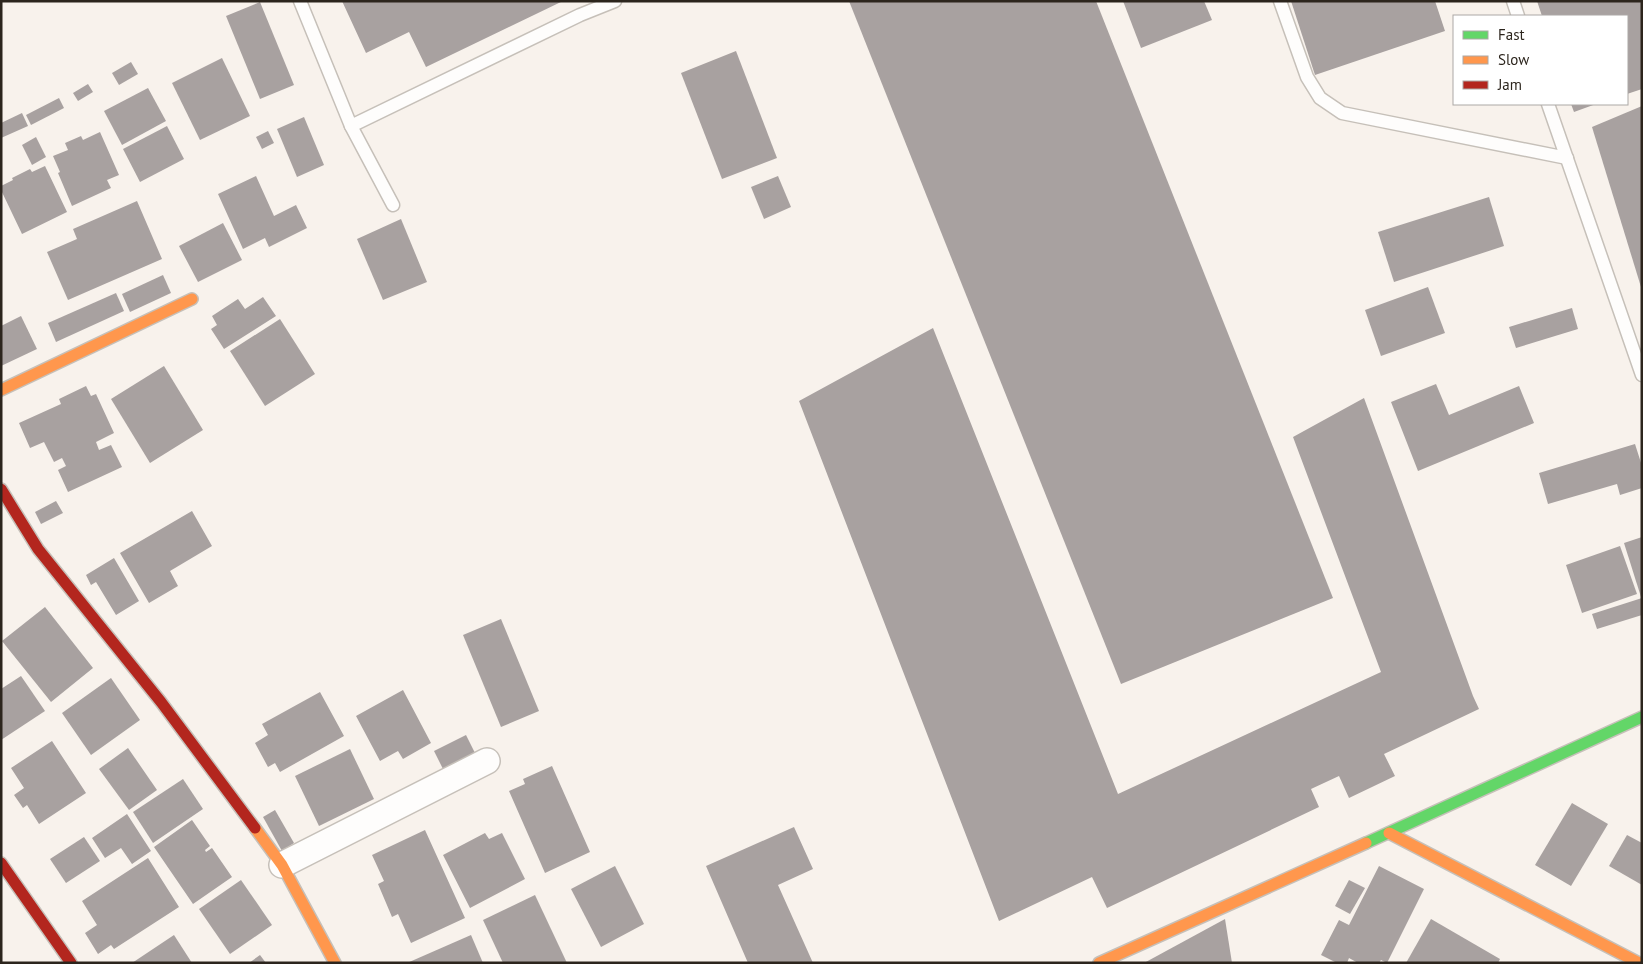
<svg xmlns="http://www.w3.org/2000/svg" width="1643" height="964" viewBox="0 0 1643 964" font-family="'PT Sans',sans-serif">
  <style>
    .building { fill: #a8a1a0 }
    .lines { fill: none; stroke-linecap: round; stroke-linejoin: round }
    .lane-casing { stroke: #c6c0b9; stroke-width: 15 }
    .street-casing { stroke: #c6c0b9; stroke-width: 28 }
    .fast-casing { stroke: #c6c0b9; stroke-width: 14 }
    .slow-casing { stroke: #c6c0b9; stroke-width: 14 }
    .jam-casing { stroke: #c6c0b9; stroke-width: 14 }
    .lane { stroke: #fefdfc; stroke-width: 12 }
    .street { stroke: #fefdfc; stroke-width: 25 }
    .fast { stroke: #63d668; stroke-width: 11 }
    .slow { stroke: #ff974d; stroke-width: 11 }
    .jam { stroke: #b3261e; stroke-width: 11 }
  </style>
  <rect width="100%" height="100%" fill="#f8f2ec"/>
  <g class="building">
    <polygon points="342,1 563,1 426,67 409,32 366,53"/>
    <polygon points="849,1 1096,1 1333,598 1121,684"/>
    <polygon points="1123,1 1204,1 1212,20 1141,48"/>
    <polygon points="1291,1 1435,1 1445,31 1315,75"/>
    <polygon points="1537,1 1642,1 1642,89 1627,94 1627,16 1542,16"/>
    <polygon points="260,2 294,85 260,99 226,16"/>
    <polygon points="736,51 777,158 722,179 681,73"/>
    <polygon points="222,58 250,116 200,140 172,83"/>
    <polygon points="131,62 138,74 119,85 112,73"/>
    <polygon points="88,84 93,92 78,101 73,93"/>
    <polygon points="148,88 166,121 122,145 104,111"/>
    <polygon points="59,98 64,108 31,125 26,115"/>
    <polygon points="1571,104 1596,104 1574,112"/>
    <polygon points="1642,106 1642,287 1641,287 1592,127"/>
    <polygon points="22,113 28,126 1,138 1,123"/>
    <polygon points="304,117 324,165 297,177 277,129"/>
    <polygon points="167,126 184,159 140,182 123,149"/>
    <polygon points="268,131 274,143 262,149 256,137"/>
    <polygon points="100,132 119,175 107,180 111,188 72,206 58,173 60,172 53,156 68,150 65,143 81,136 83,140"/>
    <polygon points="36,137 46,157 32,165 22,145"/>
    <polygon points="45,166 67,212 22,234 1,190 1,186 13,180 12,178 30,169 32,172"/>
    <polygon points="256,176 274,216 296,205 307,228 269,247 265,238 243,249 218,194"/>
    <polygon points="778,176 791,207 764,219 751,187"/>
    <polygon points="1489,197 1504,246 1394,282 1378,232"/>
    <polygon points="137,201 162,259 68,300 47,252 77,239 73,229"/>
    <polygon points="401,219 427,282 383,300 357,239"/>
    <polygon points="223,223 242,260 198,282 179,246"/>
    <polygon points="163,275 171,293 130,312 122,294"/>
    <polygon points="1428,287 1445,333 1381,356 1365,310"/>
    <polygon points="116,293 124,311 56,342 48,323"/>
    <polygon points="263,297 276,316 224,349 211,329 217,325 212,316 238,299 245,309"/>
    <polygon points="1572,308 1578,329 1516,348 1509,327"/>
    <polygon points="21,316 37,349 1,366 1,326"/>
    <polygon points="280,319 315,374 265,406 230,351"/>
    <polygon points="933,328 1118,794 1381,672 1293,437 1364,398 1473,696 1479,709 1384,754 1395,776 1349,798 1339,776 1311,789 1319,807 1107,908 1092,877 999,921 799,401"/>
    <polygon points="164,366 203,430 150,463 111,399"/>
    <polygon points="1436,384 1449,415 1519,386 1534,423 1418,471 1391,402"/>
    <polygon points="86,386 91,396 96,394 114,433 96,442 99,450 111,445 122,467 68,492 58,470 66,466 62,458 54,462 44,442 30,448 19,423 61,404 59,399"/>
    <polygon points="1635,444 1642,466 1642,488 1620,495 1617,484 1548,504 1539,473"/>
    <polygon points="56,501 63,513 41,524 35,512"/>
    <polygon points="192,511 212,546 170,571 178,586 149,603 120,553"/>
    <polygon points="1642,537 1642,596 1641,597 1624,543"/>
    <polygon points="1620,546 1637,594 1582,613 1566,565"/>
    <polygon points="114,558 139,601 116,615 96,582 91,585 86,575"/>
    <polygon points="1642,598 1642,615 1597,629 1592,614"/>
    <polygon points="45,607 93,668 51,702 2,641"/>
    <polygon points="501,619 539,711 501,727 463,635"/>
    <polygon points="21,676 45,711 1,740 1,689"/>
    <polygon points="111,678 140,720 91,755 62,713"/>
    <polygon points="403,690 431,743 403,759 398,751 380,761 356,716"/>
    <polygon points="320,692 344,736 280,772 275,763 268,767 255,743 268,735 262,724"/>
    <polygon points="466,735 475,753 443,769 434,751"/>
    <polygon points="52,741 86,793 39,824 27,805 23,808 14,795 24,788 11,768"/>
    <polygon points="128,748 157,790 129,810 99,769"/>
    <polygon points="350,749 374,799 319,826 295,776"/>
    <polygon points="552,766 590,852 545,873 509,791 525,784 523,779"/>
    <polygon points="183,779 203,809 153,843 133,812"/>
    <polygon points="1572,803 1608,824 1571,886 1535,865"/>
    <polygon points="275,810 294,843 282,851 263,817"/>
    <polygon points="127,814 151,851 132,864 121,848 105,858 92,838"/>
    <polygon points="192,820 210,846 205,850 206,852 212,848 232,877 193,904 154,847"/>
    <polygon points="794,827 813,869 778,885 813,963 748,963 706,866"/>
    <polygon points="425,830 465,918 411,943 398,914 392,917 378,884 384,881 372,855"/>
    <polygon points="485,833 489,839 502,833 525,879 470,908 443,855"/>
    <polygon points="1627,835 1642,843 1642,885 1609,866"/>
    <polygon points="84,837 100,861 66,883 50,859"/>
    <polygon points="148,858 179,907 114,949 111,945 98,954 85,933 97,925 82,901"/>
    <polygon points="615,866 644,924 601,947 571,889"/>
    <polygon points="1379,866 1424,889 1387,963 1381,960 1379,963 1358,963 1349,958 1347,963 1337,963 1321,955 1339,920 1349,925"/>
    <polygon points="241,880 272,925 230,954 199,909"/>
    <polygon points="1349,880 1365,888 1350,914 1335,906"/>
    <polygon points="535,895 567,963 503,963 483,920"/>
    <polygon points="1225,919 1232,963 1144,963"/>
    <polygon points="1431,919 1500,959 1498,963 1406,963"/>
    <polygon points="174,935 192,963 132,963"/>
    <polygon points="471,935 483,963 407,963"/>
    <polygon points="260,955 266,963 249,963"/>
  </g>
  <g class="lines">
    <defs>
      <g id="lane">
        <polyline points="300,1 351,126 393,205"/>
        <polyline points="1280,1 1307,77 1320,98 1342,113 1567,158"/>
        <polyline points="1513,1 1518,16"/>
        <polyline points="1548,104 1642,375"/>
        <polyline points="351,126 580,15 615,1"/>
      </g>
      <polyline id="street" points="282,865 487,761"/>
      <polyline id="fast" points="1366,843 1642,717"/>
      <g id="slow">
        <polyline points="1,390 192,299"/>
        <polyline points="255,828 282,865 335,963"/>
        <polyline points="1389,833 1639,963"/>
        <polyline points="1099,963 1366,843"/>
      </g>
      <g id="jam">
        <polyline points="1,489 38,549 161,702 255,828"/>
        <polyline points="1,863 71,963"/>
      </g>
    </defs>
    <use href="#lane" class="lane-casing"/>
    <use href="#street" class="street-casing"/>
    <use href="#fast" class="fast-casing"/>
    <use href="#slow" class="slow-casing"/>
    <use href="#jam" class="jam-casing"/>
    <use href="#lane" class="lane"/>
    <use href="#street" class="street"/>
    <use href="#fast" class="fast"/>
    <use href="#slow" class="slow"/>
    <use href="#jam" class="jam"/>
  </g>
  <rect width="1643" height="964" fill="none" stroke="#2c251d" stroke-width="5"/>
  <rect x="1453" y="15" width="175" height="90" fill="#ffffff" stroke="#aba8a5"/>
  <rect x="1463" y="31" width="25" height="8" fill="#63d668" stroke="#aba8a5"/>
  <text x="1498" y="40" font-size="15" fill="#2c251d">Fast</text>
  <rect x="1463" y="56" width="25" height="8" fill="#ff974d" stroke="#aba8a5"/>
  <text x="1498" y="65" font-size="15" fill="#2c251d">Slow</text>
  <rect x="1463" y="81" width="25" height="8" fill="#b3261e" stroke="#aba8a5"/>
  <text x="1498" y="90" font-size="15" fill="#2c251d">Jam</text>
</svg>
